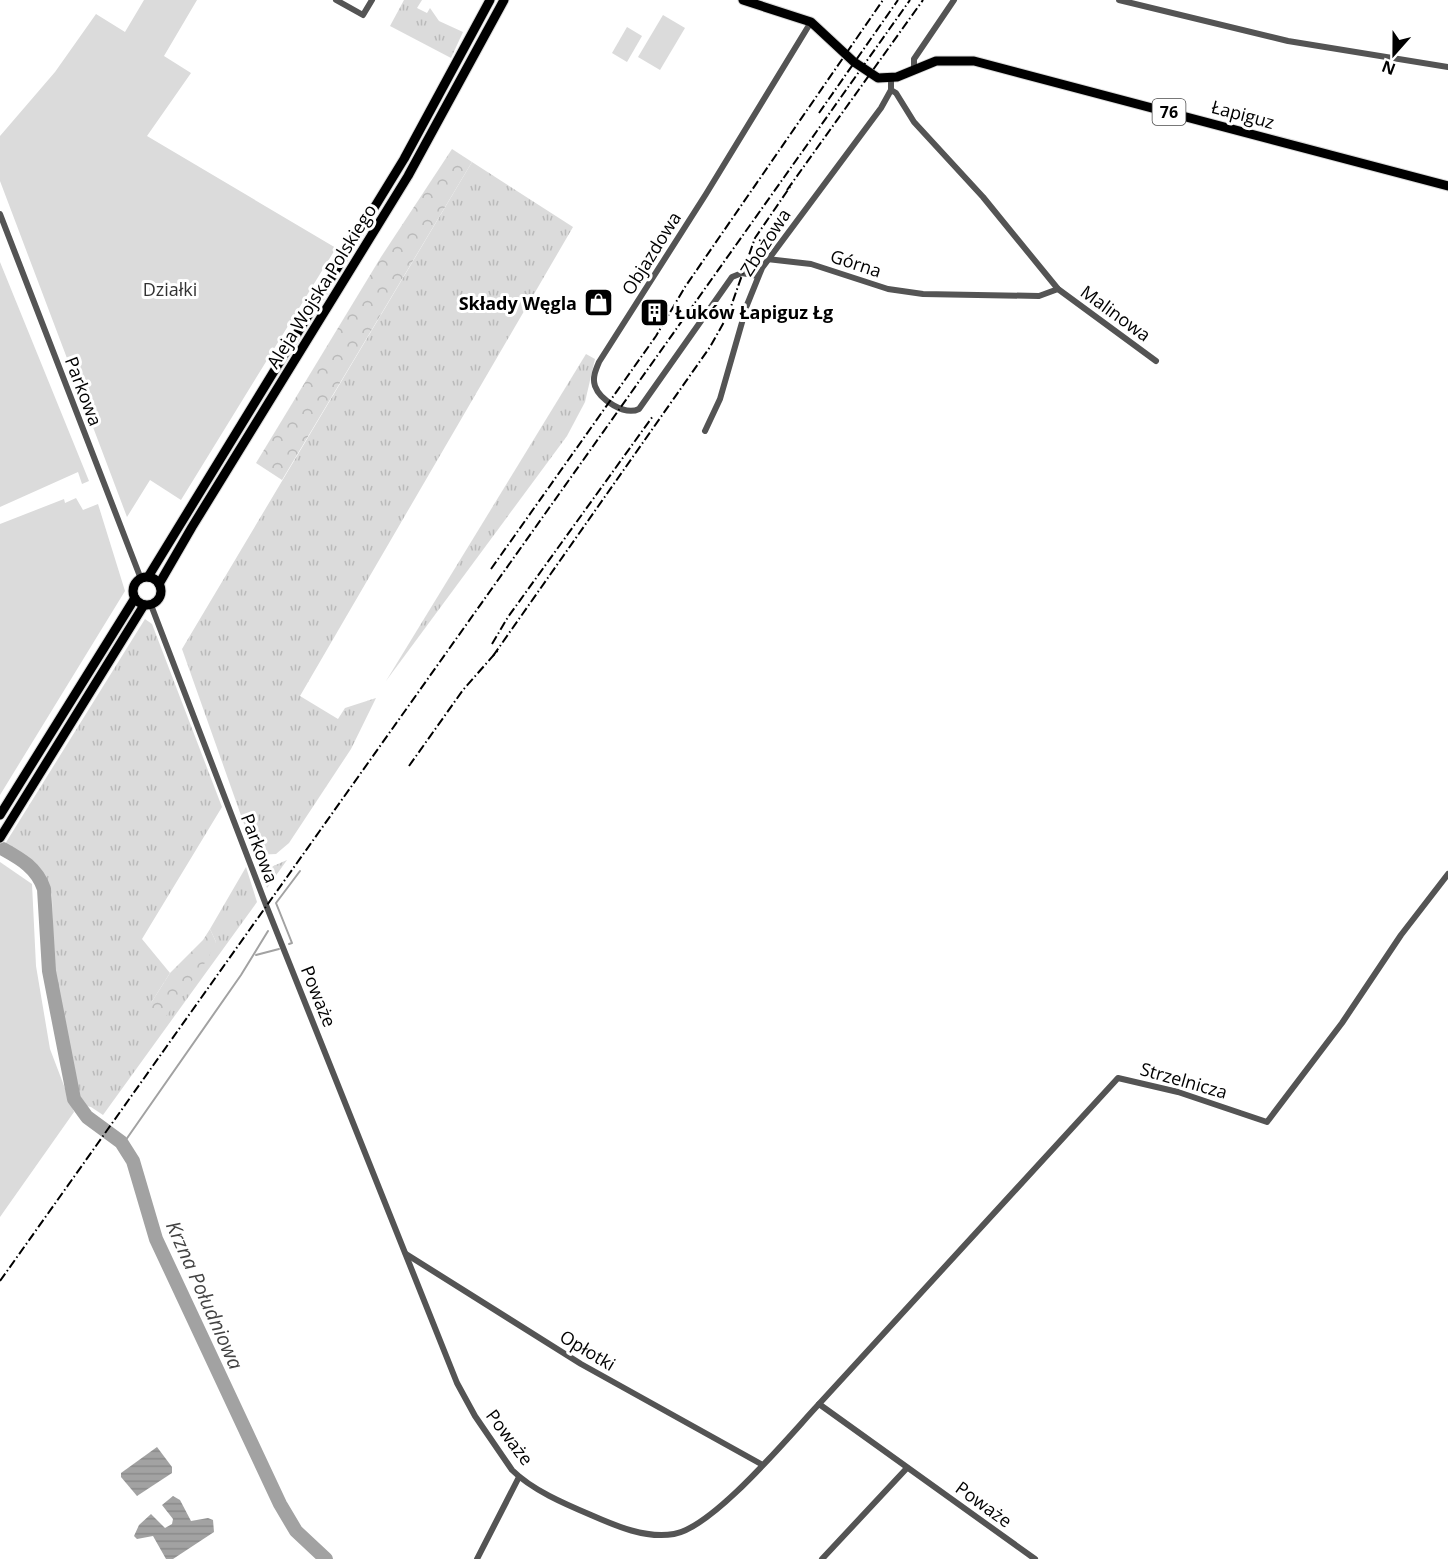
<svg xmlns="http://www.w3.org/2000/svg" width="1448" height="1559" viewBox="0 0 1448 1559" font-family="'Open Sans',sans-serif">
  <style>
    .grass { fill: url(#grass-tufts) }
    .forest { fill: url(#forest-crowns) }
    .garden { fill: #dbdbdb }
    .water { fill: url(#water-rules) }
    .lines { fill: none; stroke-linecap: round; stroke-linejoin: round }
    .stream { stroke: #a2a2a2; stroke-width: 2 }
    .river { stroke: #a2a2a2; stroke-width: 14 }
    .primary-casing { stroke: #dbdbdb; stroke-width: 11 }
    .minor { stroke: #545454; stroke-width: 6 }
    .primary { stroke: #000; stroke-width: 9 }
    .rail { stroke: #000; stroke-width: 2; stroke-dasharray: 9 3 1.5 3; stroke-linecap: butt }
    .labels { text-anchor: middle; dominant-baseline: central; stroke-width: 6; stroke-linejoin: round; paint-order: stroke }
    .shield { fill: #fff; stroke: #4c4c4c; stroke-width: 1.5 }
    .shield-label { font-size: 16px; font-weight: bold; fill: #000 }
    .street-label { font-size: 18px; fill: #000; stroke: #fff }
    .park-label { font-size: 18px; fill: #323232; stroke: #fff }
    .poi-label { font-size: 18px; font-weight: bold; fill: #000; stroke: #fff; text-anchor: end }
    .water-label { font-size: 20px; font-style: italic; fill: #434343; stroke: #fff }
  </style>
  <defs>
    <pattern id="grass-tufts" width="24" height="20" patternUnits="userSpaceOnUse" patternTransform="scale(1.5)"><rect width="24" height="20" fill="#dbdbdb"/><path d="M3 7l-1-3M5 7V3M7 7l1-3M15 17l-1-3M17 17v-4M19 17l1-3" fill="none" stroke="#bababa"/></pattern>
    <pattern id="forest-crowns" width="20" height="18" patternUnits="userSpaceOnUse" patternTransform="scale(1.5)"><rect width="20" height="18" fill="#dbdbdb"/><path d="M2 6a3 3 0 1 1 6 0M12 15a3 3 0 1 1 6 0" fill="none" stroke="#bababa"/></pattern>
    <pattern id="water-rules" width="6" height="5" patternUnits="userSpaceOnUse" patternTransform="scale(1.5)"><rect width="6" height="5" fill="#a2a2a2"/><path d="M0 2.5h6" fill="none" stroke="#8a8a8a"/></pattern>
  </defs>
  <rect width="100%" height="100%" fill="#fff"/>
  <g class="grass">
    <polygon points="404,0 422,0 417,8 427,13 430,8 439,21 463,32 451,58 390,26"/>
    <polygon points="472,162 573,227 300,696 338,719 345,708 376,698 351,749 289,843 276,854 255,855 182,649"/>
    <polygon points="586,354 595,359 585,402 567,436 386,681"/>
    <polygon points="145,619 152,624 222,807 142,939 170,973 151,1003 216,942 210,929 246,867 257,902 103,1115 91,1107 82,1105 75,1084 53,957 52,895 45,876 35,863 5,844"/>
    <polygon points="287,860 267,888 262,871"/>
  </g>
  <g class="forest">
    <polygon points="452,149 472,162 282,480 256,463 381,257"/>
    <polygon points="210,929 216,942 207,960 161,1023 154,1019 151,1003 170,973 203,940"/>
  </g>
  <g class="garden">
    <polygon points="144,0 197,0 164,56 191,73 147,136 336,248 181,500 150,480 127,517 0,181 0,136 55,72 96,14 125,32"/>
    <polygon points="663,15 685,28 660,70 638,57"/>
    <polygon points="627,27 642,36 627,62 612,53"/>
    <polygon points="0,262 89,481 82,484 78,472 0,507"/>
    <polygon points="76,498 83,510 98,504 125,591 0,795 0,524 64,499 65,503"/>
    <polygon points="0,862 32,884 36,966 50,1049 74,1112 0,1217"/>
  </g>
  <g class="water">
    <polygon points="157,1447 172,1467 172,1473 137,1496 121,1477 121,1473"/>
    <polygon points="173,1496 180,1500 191,1521 208,1518 213,1520 214,1532 173,1559 166,1559 153,1536 137,1539 134,1536 139,1525 151,1514 165,1528 172,1524 173,1519 162,1505"/>
  </g>
  <g class="lines">
    <g class="stream">
      <polyline points="289,944 292,943 276,903 300,871"/>
      <polyline points="256,955 279,949"/>
      <polyline points="123,1144 241,975 268,931"/>
    </g>
    <path class="river" d="M3 849C21 859 37 868 44 889L49 971 74 1099 87 1117 121 1142 133 1161 156 1239 280 1504 296 1531 326 1559"/>
    <defs>
      <g id="primary">
        <polyline points="743,0 811,22 854,62 878,78 897,77 936,61 974,61 1448,186"/>
        <circle cx="147" cy="591" r="14"/>
        <polyline points="148,577 404,159 490,0"/>
        <polyline points="159,584 192,527 408,176 504,0"/>
        <polyline points="0,815 135,598"/>
        <polyline points="0,838 144,605"/>
      </g>
    </defs>
    <use href="#primary" class="primary-casing"/>
    <g class="minor">
      <polyline points="336,0 363,15 372,0"/>
      <polyline points="1119,0 1288,41 1448,67"/>
      <polyline points="914,69 914,59 954,0"/>
      <polyline points="891,90 896,93 914,122 983,197 1058,289 1156,361"/>
      <polyline points="0,214 141,579"/>
      <polyline points="767,259 811,264 888,289 923,294 1039,296 1058,289"/>
      <path d="M758 276 742 273 732 277 639 409C625 416 600 400 595 386 592 378 596 369 599 362L706 194 811 22"/>
      <polyline points="705,431 720,399 747,305 762,268 881,108 891,90 891,79"/>
      <path d="M151 605 266 905 457 1383 475 1416 512 1470C532 1490 565 1504 591 1515 616 1526 646 1539 674 1534 714 1527 789 1436 819 1404L1035 1559"/>
      <polyline points="406,1254 581,1364 761,1464"/>
      <polyline points="819,1404 1118,1078 1178,1092 1267,1122 1342,1023 1401,935 1448,874"/>
      <polyline points="477,1559 519,1477"/>
      <polyline points="822,1559 907,1468"/>
    </g>
    <use href="#primary" class="primary"/>
    <g class="rail">
      <polyline points="819,113 898,0"/>
      <polyline points="787,190 923,0"/>
      <polyline points="491,569 656,336 685,287 883,0"/>
      <polyline points="492,644 508,617 653,416"/>
      <polyline points="493,656 710,347 728,315 755,238 792,184"/>
      <polyline points="409,766 463,690 499,649"/>
      <polyline points="0,1281 910,0"/>
    </g>
  </g>
  <defs>
    <symbol id="shop-square" viewBox="-11 -11 22 22"><rect x="-9" y="-9" width="18" height="18" rx="4" fill="#000" stroke="#fff"/><path d="M-5-2.5h2.3a2.7 3.5 0 0 1 5.4 0H5L5.5 6h-11ZM-1.5-2.5h3a1.5 2.3 0 0 0-3 0Z" fill="#fff"/></symbol>
    <symbol id="building-square" viewBox="-11 -11 22 22"><rect x="-9" y="-9" width="18" height="18" rx="4" fill="#000" stroke="#fff"/><path d="M-4-6H4V6H1V3H-1V6H-4ZM-2.5-4.3h1.7v1.8h-1.7ZM.8-4.3h1.7v1.8H.8ZM-2.5-1h1.7V.8h-1.7ZM.8-1h1.7V.8H.8Z" fill="#fff"/></symbol>
  </defs>
  <g fill-rule="evenodd">
    <use href="#shop-square" x="582" y="286" width="33" height="33"/>
    <use href="#building-square" x="638" y="296" width="33" height="33"/>
  </g>
  <g class="labels">
    <rect class="shield" x="1152.5" y="99" width="33" height="26" rx="4.5"/>
    <g class="shield-label">
      <text x="1169" y="112">76</text>
    </g>
    <g class="street-label">
      <text transform="translate(1243 114) rotate(15)">Łapiguz</text>
      <text transform="translate(765 242) rotate(-57)">Zbożowa</text>
      <text transform="translate(651 253) rotate(-58)">Objazdowa</text>
      <text transform="translate(856 263) rotate(18)">Górna</text>
      <text transform="translate(321 286) rotate(-58)">Aleja Wojska Polskiego</text>
      <text transform="translate(1116 313) rotate(36)">Malinowa</text>
      <text transform="translate(84 391) rotate(69)">Parkowa</text>
      <text transform="translate(260 848) rotate(69)">Parkowa</text>
      <text transform="translate(319 996) rotate(68)">Poważe</text>
      <text transform="translate(1184 1080) rotate(16)">Strzelnicza</text>
      <text transform="translate(588 1350) rotate(31)">Opłotki</text>
      <text transform="translate(510 1437) rotate(53)">Poważe</text>
      <text transform="translate(984 1504) rotate(36)">Poważe</text>
    </g>
    <g class="park-label">
      <text x="170" y="289">Działki</text>
    </g>
    <g class="poi-label">
      <text x="577" y="303">Składy Węgla</text>
      <text x="675" y="312" text-anchor="start">Łuków Łapiguz Łg</text>
    </g>
    <g class="water-label">
      <text transform="translate(205 1295) rotate(66)">Krzna Południowa</text>
    </g>
  </g>
  <g transform="translate(1394 54) rotate(201)" stroke="#ffffff" stroke-width="4.5" paint-order="stroke">
  <path d="M0-4.5L10 22L0 15L-10 22Z" fill="#000000"/>
  <text y="-9" font-size="16" font-weight="bold" text-anchor="middle" fill="#000000">N</text>
  </g>
</svg>
